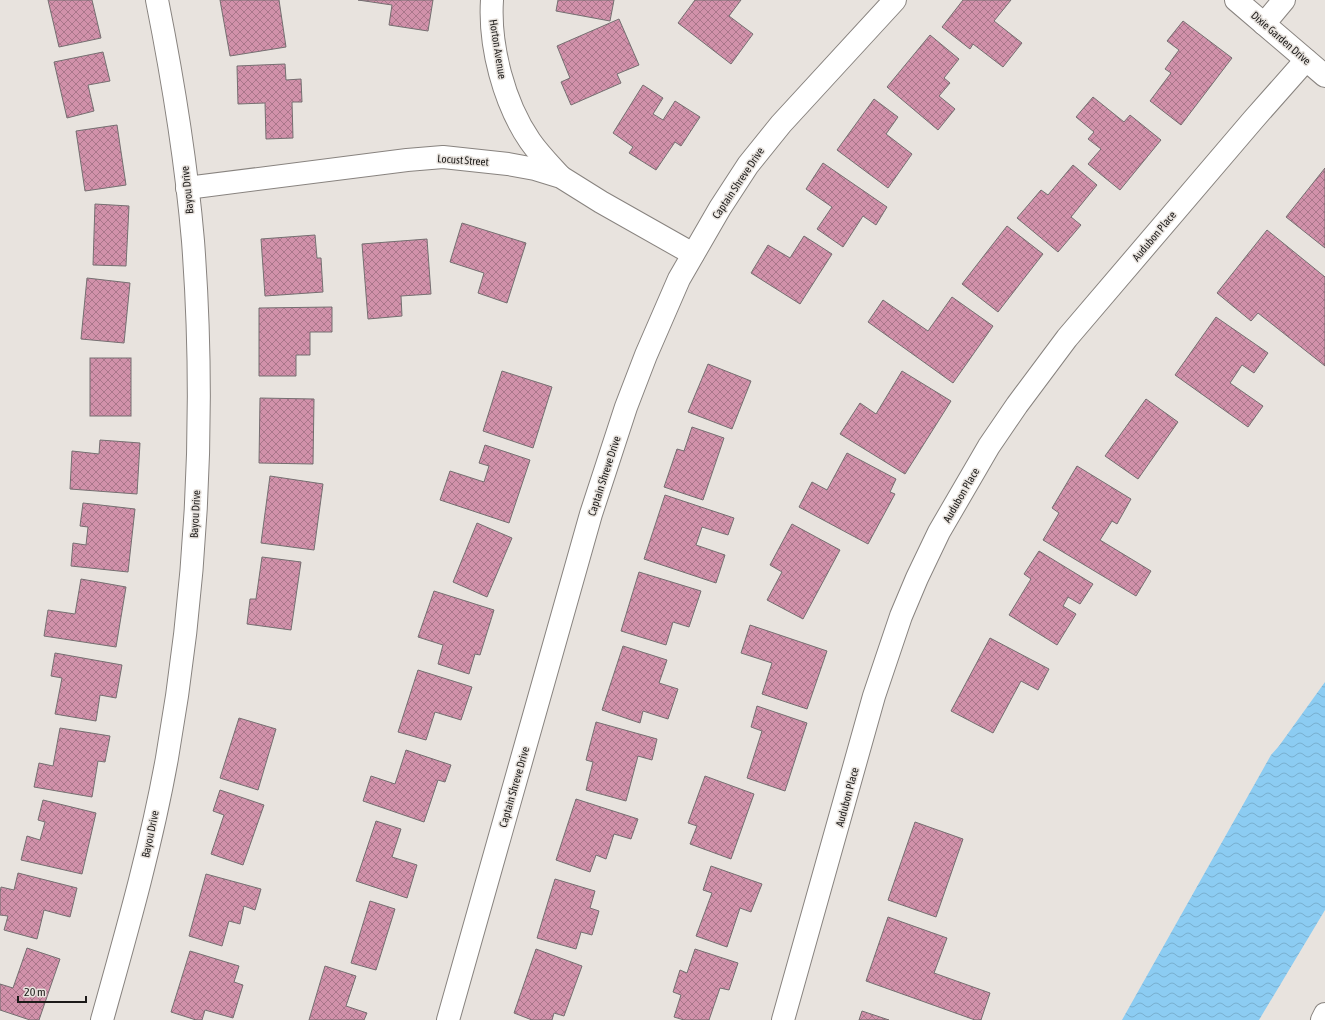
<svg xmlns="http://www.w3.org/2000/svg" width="1325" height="1020" viewBox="0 0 1325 1020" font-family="'Asap Condensed',sans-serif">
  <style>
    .water { fill: url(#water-waves) }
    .building { fill: url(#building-cross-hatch); stroke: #756f71 }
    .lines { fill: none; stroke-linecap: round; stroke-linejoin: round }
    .minor-casing { stroke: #88837f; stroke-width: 24 }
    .major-casing { stroke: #88837f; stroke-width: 24 }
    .minor { stroke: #fff; stroke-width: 22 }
    .major { stroke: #fff; stroke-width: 22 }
    .labels { text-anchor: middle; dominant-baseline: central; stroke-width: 3; stroke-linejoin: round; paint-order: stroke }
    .street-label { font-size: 11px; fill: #1c1a19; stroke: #e8e3de }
  </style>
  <defs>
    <pattern id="water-waves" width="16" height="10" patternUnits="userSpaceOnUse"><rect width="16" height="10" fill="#8cccf2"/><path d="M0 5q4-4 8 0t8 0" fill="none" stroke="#78afcf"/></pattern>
    <pattern id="building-cross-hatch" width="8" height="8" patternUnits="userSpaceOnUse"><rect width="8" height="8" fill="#d191aa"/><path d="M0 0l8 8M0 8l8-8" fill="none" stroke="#a9768a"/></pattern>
  </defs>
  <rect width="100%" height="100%" fill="#e8e3de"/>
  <polygon class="water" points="1325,682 1325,910 1259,1020 1122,1020 1271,755 1279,746"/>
  <g class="building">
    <polygon points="48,0 92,0 101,38 59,47"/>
    <polygon points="220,0 279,0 286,47 230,56"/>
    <polygon points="358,0 433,0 428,31 389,25 392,5"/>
    <polygon points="558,0 614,0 610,21 556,11"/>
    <polygon points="695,0 741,0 729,16 753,34 731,64 678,23"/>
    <polygon points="963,0 1011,0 994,21 1022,43 1003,67 973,44 970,49 942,27"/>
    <polygon points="619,19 639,65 617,74 621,83 571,105 561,82 570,78 557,46"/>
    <polygon points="1183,21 1232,58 1181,125 1150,101 1171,73 1165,69 1179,50 1167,41"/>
    <polygon points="930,35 959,59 944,78 950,83 939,96 955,109 938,130 887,87"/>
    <polygon points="103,52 110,81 88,85 94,111 67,118 54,62"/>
    <polygon points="285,64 286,80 301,79 302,102 292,102 293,138 266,139 265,103 238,104 237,66"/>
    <polygon points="643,85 663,98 653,114 663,120 675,101 700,117 681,146 675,142 656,170 629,153 633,147 613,133"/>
    <polygon points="1093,97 1124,122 1130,115 1161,140 1120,190 1088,164 1101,149 1088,139 1094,132 1076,117"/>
    <polygon points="874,99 898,117 886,134 912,154 888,188 837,150"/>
    <polygon points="117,125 126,185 85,191 76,131"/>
    <polygon points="823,163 887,207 876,225 863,216 843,247 817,229 832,207 806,189"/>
    <polygon points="1073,165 1097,185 1071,217 1081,225 1058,252 1017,218 1041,190 1048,195"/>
    <polygon points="1325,168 1325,248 1286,217"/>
    <polygon points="95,204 129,206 126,266 93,265"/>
    <polygon points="462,223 526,243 507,303 478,293 484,273 450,262"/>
    <polygon points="1007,226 1043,254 998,312 962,284"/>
    <polygon points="1267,230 1325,277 1325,366 1258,313 1251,321 1217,293"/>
    <polygon points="315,235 317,258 321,258 323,292 265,296 261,239"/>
    <polygon points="804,236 832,254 800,304 751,273 768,245 790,258"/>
    <polygon points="427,239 431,294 401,296 402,316 368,319 362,244"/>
    <polygon points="87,278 130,283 124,343 81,339"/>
    <polygon points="952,297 993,326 953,383 868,322 883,300 928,331"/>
    <polygon points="332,307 332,332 310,332 310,355 296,355 296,376 259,376 259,308"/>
    <polygon points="1216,317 1268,353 1254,373 1242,365 1230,383 1263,406 1248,427 1175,375"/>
    <rect x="90" y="358" width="41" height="58"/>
    <polygon points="708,364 751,381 732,429 688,412"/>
    <polygon points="502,371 552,387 533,448 483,431"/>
    <polygon points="902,371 951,401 905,474 840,434 860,403 876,414"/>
    <polygon points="260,398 314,399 313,464 259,463"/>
    <polygon points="1146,399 1178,422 1138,479 1105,456"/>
    <polygon points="692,427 724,438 703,500 664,487 677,449 684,451"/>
    <polygon points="100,440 140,443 137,494 70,489 72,451 99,454"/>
    <polygon points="485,445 530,460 509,523 440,500 450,471 484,482 489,466 479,463"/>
    <polygon points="847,453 896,479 890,492 895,494 868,544 799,507 812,482 827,490"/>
    <polygon points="1077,466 1131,499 1117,524 1112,521 1100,540 1151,571 1136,596 1043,540 1059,513 1052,508"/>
    <polygon points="270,476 323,484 314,550 261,543"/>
    <polygon points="665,495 734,518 728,535 702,527 696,545 725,555 716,583 644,559"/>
    <polygon points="83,503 135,509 128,572 71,566 73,543 86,545 88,527 80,526"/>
    <polygon points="477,523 512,538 487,597 453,582"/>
    <polygon points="792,524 840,550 803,619 767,600 782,572 770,565"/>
    <polygon points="1039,551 1093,584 1080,604 1068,597 1063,606 1076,614 1057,645 1009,615 1031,579 1024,574"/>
    <polygon points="262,557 301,562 291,630 247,624 250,599 256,599"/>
    <polygon points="639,572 701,591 689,627 673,622 666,645 621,631"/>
    <polygon points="81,579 126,587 116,647 44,636 48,610 75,614"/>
    <polygon points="434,591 494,610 480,655 475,654 469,674 438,664 443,645 418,637"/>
    <polygon points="750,625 827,651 807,709 762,694 772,663 741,653"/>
    <polygon points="990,638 1049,669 1038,690 1021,681 993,733 951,711"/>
    <polygon points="623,646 667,660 659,683 678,689 668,719 643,711 640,723 602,710"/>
    <polygon points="55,653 122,665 116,698 100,695 96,721 55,714 62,678 51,676"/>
    <polygon points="418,670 472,687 461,720 435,712 426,740 398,732"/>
    <polygon points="757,706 807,723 785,791 747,778 762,731 751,727"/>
    <polygon points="239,718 276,729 258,790 220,778"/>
    <polygon points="596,722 657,739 652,760 638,756 626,801 586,790 593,762 586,760"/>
    <polygon points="60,728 110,736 105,762 98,761 92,797 34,787 39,763 53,766"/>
    <polygon points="406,750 451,765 445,782 438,780 424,822 363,801 371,776 395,784"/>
    <polygon points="705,776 754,794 731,859 690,844 697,826 688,823"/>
    <polygon points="220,790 264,805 243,865 211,854 224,815 213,811"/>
    <polygon points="576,799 638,819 631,839 614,834 606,859 596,855 590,872 556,860"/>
    <polygon points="43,800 96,813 82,874 21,860 27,836 40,840 45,822 38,820"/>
    <polygon points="376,821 401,829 392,857 417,865 407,898 356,881"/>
    <polygon points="915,822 963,839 936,917 888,900"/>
    <polygon points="711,866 762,884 751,912 740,908 727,947 696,936 712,893 703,890"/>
    <polygon points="18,873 77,888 70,917 44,910 37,939 4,930 8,916 0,915 0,893 1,887 14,890"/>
    <polygon points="206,874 261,889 255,910 244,906 240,924 229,921 222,946 189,936"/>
    <polygon points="555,879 595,891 590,908 599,911 592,935 581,932 576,949 537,938"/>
    <polygon points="370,901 395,909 376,970 351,963"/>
    <polygon points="888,917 947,938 934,973 990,993 981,1020 975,1020 866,981"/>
    <polygon points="27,948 60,959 39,1020 30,1020 0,1010 0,984 13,988"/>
    <polygon points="536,949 582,966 564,1016 554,1013 552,1020 532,1020 514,1013"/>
    <polygon points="695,949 738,963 729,990 720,988 709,1020 684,1020 674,1017 681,995 673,992 680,970 687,973"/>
    <polygon points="190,951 239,966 234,982 243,985 233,1018 205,1010 202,1020 196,1020 171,1012"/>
    <polygon points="325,966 356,976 346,1006 367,1013 364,1020 309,1020"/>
    <polygon points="862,1011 889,1020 859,1020"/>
  </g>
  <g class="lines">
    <defs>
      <g id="minor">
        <path d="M492 0C489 46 504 103 530 141 539 154 550 165 560 176"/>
        <polyline points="1236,0 1325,76"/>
        <polyline points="1264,24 1284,0"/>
        <polyline points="187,188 407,160 443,157 508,164 535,169 561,177 601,202 693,254"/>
        <path d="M102 1020C126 934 151 847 167 758 197 588 206 414 193 241 186 160 173 80 157 0"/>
        <polyline points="448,1020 591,514 626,407 646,355 679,279 720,208 748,165 781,124 895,0"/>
        <polyline points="783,1020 874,696 901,616 917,578 939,532 989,446 1017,405 1067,338 1253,120 1306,60"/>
      </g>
      <polyline id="major" points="1322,1020 1325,1014"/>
    </defs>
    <use href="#minor" class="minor-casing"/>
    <use href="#major" class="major-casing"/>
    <use href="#minor" class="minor"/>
    <use href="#major" class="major"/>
  </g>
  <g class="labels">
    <g class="street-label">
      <text transform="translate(1281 38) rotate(41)">Dixie Garden Drive</text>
      <text transform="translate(498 49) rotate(81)">Horton Avenue</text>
      <text transform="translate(463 160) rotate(4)">Locust Street</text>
      <text transform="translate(738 183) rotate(-56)">Captain Shreve Drive</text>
      <text transform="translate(187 190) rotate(-96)">Bayou Drive</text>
      <text transform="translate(1154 236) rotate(-50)">Audubon Place</text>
      <text transform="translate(604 476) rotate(-72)">Captain Shreve Drive</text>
      <text transform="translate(961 495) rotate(-60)">Audubon Place</text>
      <text transform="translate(195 514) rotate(-87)">Bayou Drive</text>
      <text transform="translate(514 787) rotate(-74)">Captain Shreve Drive</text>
      <text transform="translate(847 797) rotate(-75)">Audubon Place</text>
      <text transform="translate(150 834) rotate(-78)">Bayou Drive</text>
    </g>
  </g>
  <path d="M18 996v6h68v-6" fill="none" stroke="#1c1a19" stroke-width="2"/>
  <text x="24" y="996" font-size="12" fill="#1c1a19" stroke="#e8e3de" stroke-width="3" paint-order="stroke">20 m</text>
</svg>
